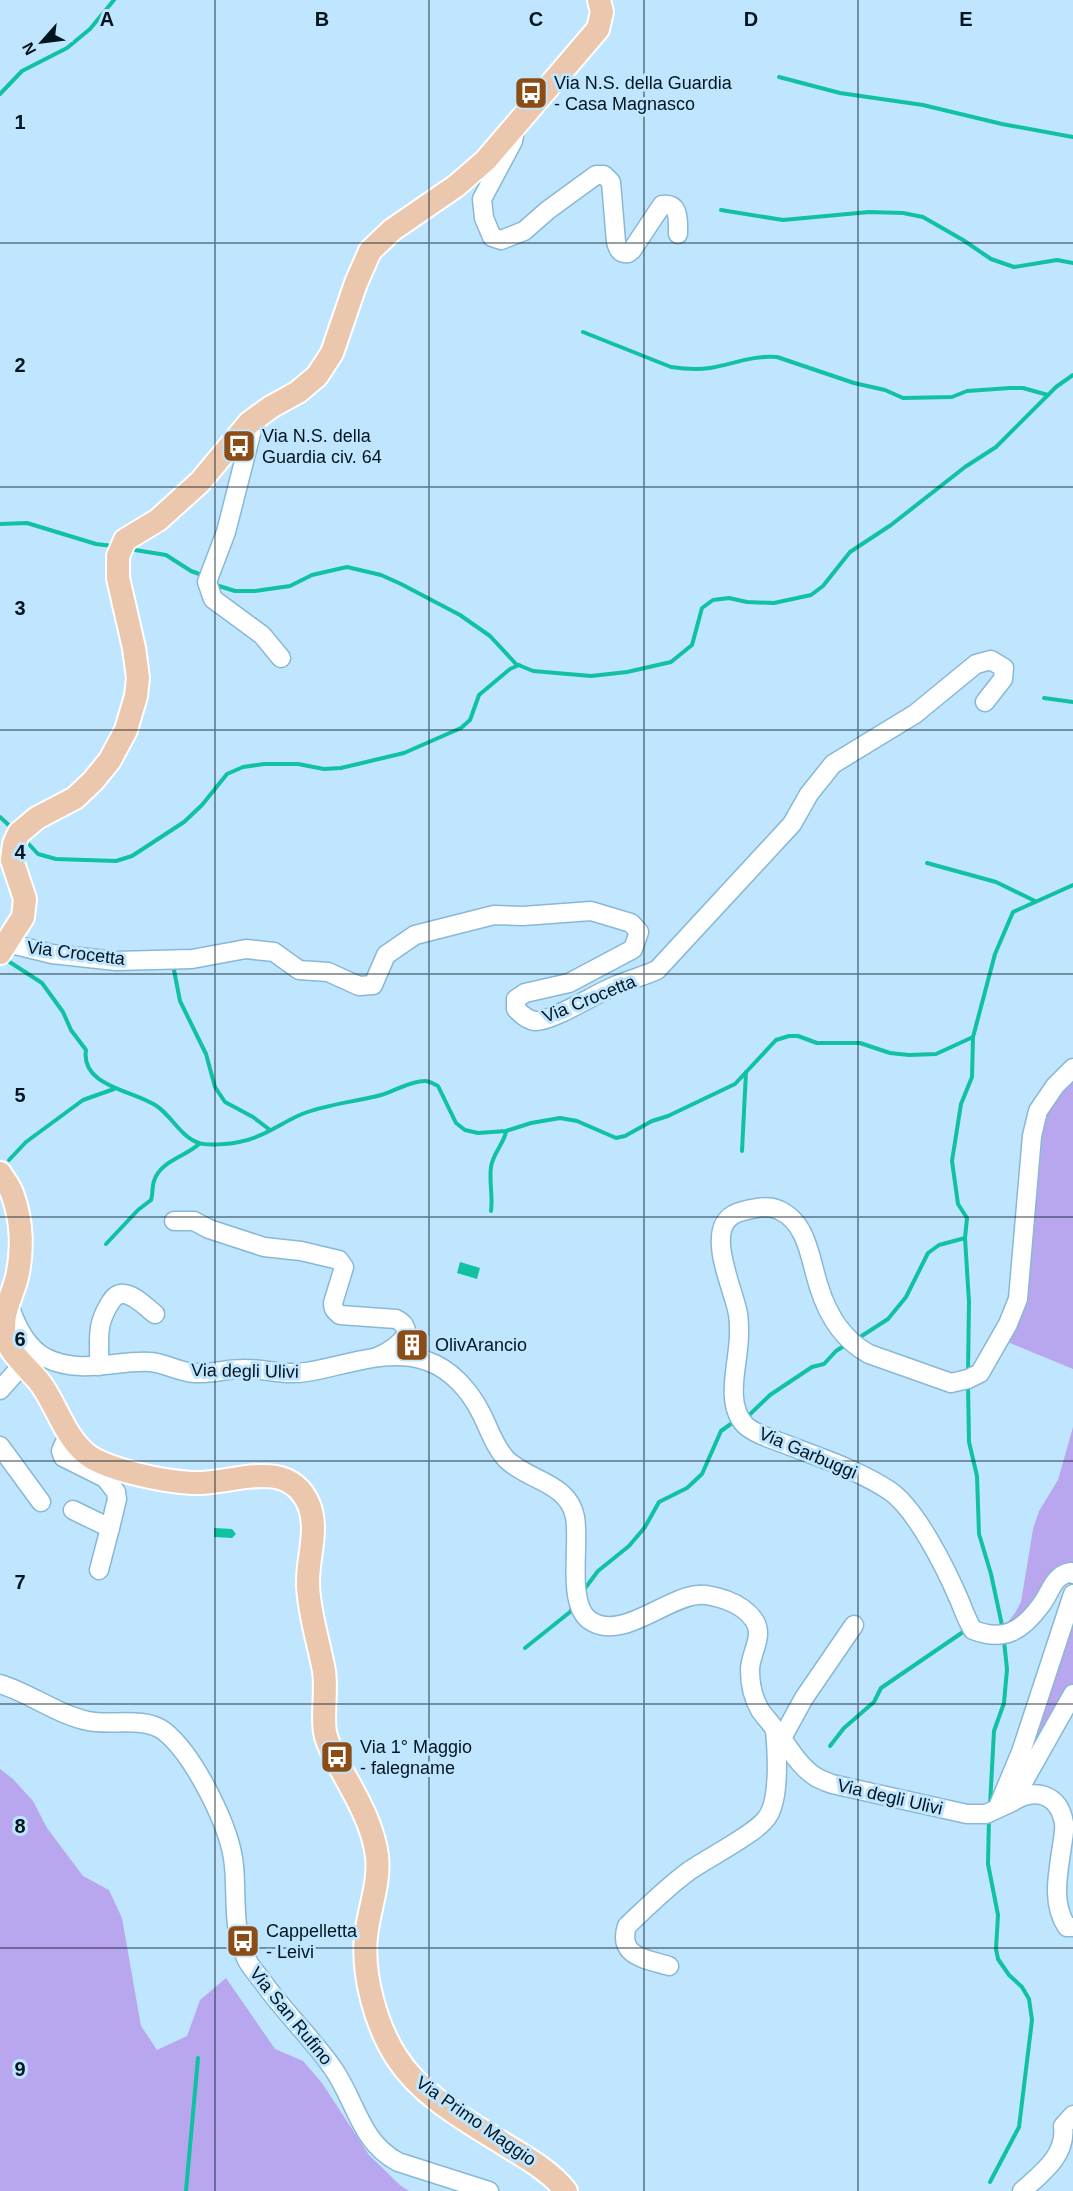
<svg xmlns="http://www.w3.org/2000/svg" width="1073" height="2191" viewBox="0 0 1073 2191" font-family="Helvetica,sans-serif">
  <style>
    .green { fill: #b8a7ee }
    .water { fill: #10c1a2 }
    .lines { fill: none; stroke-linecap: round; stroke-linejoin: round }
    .stream { stroke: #10c1a2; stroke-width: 4 }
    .minor-casing { stroke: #88b8d5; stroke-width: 21 }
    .major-casing { stroke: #fff; stroke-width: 26 }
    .minor { stroke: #fff; stroke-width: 18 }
    .major { stroke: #ebc7ad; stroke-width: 22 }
    .grid { fill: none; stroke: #03151f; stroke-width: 1.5; stroke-opacity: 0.55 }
    .labels { text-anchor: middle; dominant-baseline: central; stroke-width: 6; stroke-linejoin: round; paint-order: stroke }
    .poi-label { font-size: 18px; fill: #03151f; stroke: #bfe6fe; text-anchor: start }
    .street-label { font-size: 18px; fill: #03151f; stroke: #bfe6fe }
    .grid-label { font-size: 20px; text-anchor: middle; font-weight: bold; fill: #03151f; stroke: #bfe6fe; stroke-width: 6; stroke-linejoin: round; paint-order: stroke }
  </style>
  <rect width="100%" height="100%" fill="#bfe6fe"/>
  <g class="green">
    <polygon points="1073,1075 1073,1369 1003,1340 1034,1188 1046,1113"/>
    <polygon points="1073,1427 1073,1563 1054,1573 1019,1620 1000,1632 1015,1613 1021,1602 1033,1529 1039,1511 1058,1480"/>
    <polygon points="1073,1620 1073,1684 1010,1793"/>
    <polygon points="0,1769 13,1779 33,1801 47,1828 83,1876 109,1890 122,1918 141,2026 157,2050 187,2036 200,2000 226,1978 275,2049 303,2061 322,2083 369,2155 401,2186 409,2191 0,2191"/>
  </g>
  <g class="water">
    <polygon points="460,1262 480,1268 477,1279 457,1273"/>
    <polygon points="214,1528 232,1529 236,1534 232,1538 214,1537"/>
  </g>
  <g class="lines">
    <g class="stream">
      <polyline points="779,77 840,93 923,105 1002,124 1073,137"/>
      <polyline points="0,94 22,71 67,48 90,29 114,0"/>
      <polyline points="721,210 783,220 869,212 903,213 923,217 963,240 991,259 1014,267 1057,260 1073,263"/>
      <path d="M583 332 671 367C684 369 697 370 710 368 733 364 754 355 777 357L854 383 885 390 903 398 952 397 967 391 1010 388H1023L1048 395"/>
      <polyline points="0,524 27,523 96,544 113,546"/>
      <polyline points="129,549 166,555 191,571 202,575"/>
      <polyline points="216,585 235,591 255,591 290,586 312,575 347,567 381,575 401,584 460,615 490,636 516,664 533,671 591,676 627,672 671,662 692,645 702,608 713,600 729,598 747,602 774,603 811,595 823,586 850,552 891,525 965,467 996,447 1056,387 1073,375"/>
      <polyline points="1044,698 1073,702"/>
      <polyline points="0,817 13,829"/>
      <polyline points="25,840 38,854 56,859 116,861 132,856 184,822 202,805 227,774 243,767 264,764 298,764 324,769 341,768 404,753 461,728 470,720 479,695 510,669 519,665"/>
      <polyline points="927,863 996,882 1035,901"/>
      <path d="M5 959 42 983 63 1012 71 1030 86 1050C80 1087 137 1091 158 1107 172 1117 182 1138 199 1143 206 1146 231 1144 239 1142 262 1138 281 1123 302 1114 327 1104 355 1102 381 1095 395 1091 410 1081 425 1081 429 1081 434 1084 438 1086L456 1123 465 1130 478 1133 506 1131 531 1123 560 1118 577 1121 616 1138 625 1136 652 1121 668 1116 735 1084 776 1040 789 1036H798L817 1043H860L890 1053 909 1055 936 1054 973 1037"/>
      <polyline points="173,965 180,1001 206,1054 215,1087 225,1102 253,1117 270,1130"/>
      <polyline points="742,1151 746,1072"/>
      <polyline points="9,1160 26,1142 83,1100 114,1089"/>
      <path d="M491 1211C493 1196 489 1181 491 1167 493 1153 503 1145 506 1132"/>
      <path d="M106 1244 138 1210 151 1200C153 1194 152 1186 154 1181 160 1161 185 1157 199 1144"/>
      <polyline points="857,1339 888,1319 906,1297 928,1253 939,1245 965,1238"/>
      <polyline points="968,1373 969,1302 965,1238 967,1218 958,1204 952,1161 961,1104 972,1077 973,1037 995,954 1013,912 1073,885"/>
      <polyline points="968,1384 969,1442 977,1476 979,1534 991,1574 1003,1630"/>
      <polyline points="745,1419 770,1395 812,1367 824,1364 836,1351 847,1344"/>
      <polyline points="583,1591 598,1571 629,1546 645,1527 659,1502 687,1488 702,1474 721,1431 735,1421"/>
      <polyline points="525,1648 570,1612 574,1605"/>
      <polyline points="830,1746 844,1728 874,1702 881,1688 963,1632 967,1632"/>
      <polyline points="990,1805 994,1731 1004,1703 1007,1669 1004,1641"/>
      <polyline points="989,1818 988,1864 998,1915 996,1949 998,1959 1009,1975 1022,1987 1029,1999 1032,2020 1019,2127 990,2182"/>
      <polyline points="186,2191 198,2058"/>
    </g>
    <defs>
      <g id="minor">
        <path d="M515 131 513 141 482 199 484 218 492 237 501 240 524 231 548 210 596 175H604L611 182 616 242C618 249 620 254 628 253L632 250 662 205C680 202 678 221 678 234"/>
        <polyline points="252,421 253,426 226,532 207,582 213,599 262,635 281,658"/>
        <path d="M7 943 52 954 116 961 192 959 246 949 274 952 299 970 328 972 359 986 373 985 386 955 415 935 494 915 523 916 591 911 631 923 639 932 633 949 569 983 525 993 516 999V1009C521 1014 527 1020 535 1021 552 1022 598 992 617 985 631 979 644 976 657 970L792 824 809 794 833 764 915 714 976 664 991 660 1004 668 1003 679 985 702"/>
        <path d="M1073 1068 1055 1086 1038 1111 1032 1136 1018 1299 1008 1324 980 1373 968 1379 951 1383 869 1354C843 1340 828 1316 819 1287 810 1260 808 1223 779 1210 767 1205 755 1208 743 1211 699 1221 733 1285 738 1314 739 1320 739 1326 739 1332 740 1360 723 1402 745 1425 754 1434 778 1441 790 1446 824 1459 860 1471 890 1491 916 1509 945 1567 958 1597 963 1608 966 1619 973 1630 1004 1642 1022 1631 1041 1605 1051 1592 1053 1575 1071 1572L1073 1574"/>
        <path d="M174 1221H194L209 1229 264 1247 301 1251 339 1260 344 1267 333 1303C333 1309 335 1311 340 1315L396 1319C404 1323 405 1326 407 1334 399 1346 389 1352 377 1357"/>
        <path d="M8 1301C14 1321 25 1347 46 1358 81 1375 116 1360 150 1362 166 1363 180 1373 196 1373 211 1374 227 1369 242 1369 265 1368 282 1376 306 1372 345 1366 389 1347 427 1361 451 1369 470 1391 481 1413 489 1428 494 1446 506 1459 528 1481 568 1482 575 1517 580 1544 567 1601 588 1619 619 1644 666 1597 698 1595 707 1594 717 1597 726 1600 737 1604 747 1610 754 1620 765 1636 750 1653 750 1670 750 1684 753 1698 760 1710 764 1716 770 1722 774 1728 787 1744 798 1766 816 1777 821 1780 827 1782 832 1784L967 1814H986L1012 1802 1073 1694"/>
        <path d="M99 1366C100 1339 95 1327 110 1303 113 1298 117 1293 124 1294 135 1295 147 1308 155 1314"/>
        <polyline points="0,1390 23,1364"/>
        <polyline points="72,1438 64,1444 61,1451 63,1457 105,1478 116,1492 117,1499 110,1528 99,1570"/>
        <polyline points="0,1446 41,1502"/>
        <polyline points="73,1510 110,1528"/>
        <path d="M0 1684C30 1693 56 1714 88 1721 111 1726 143 1716 164 1731 194 1755 231 1828 234 1866 237 1897 232 1931 247 1960 251 1968 258 1975 263 1982 284 2012 311 2037 332 2067 356 2100 359 2141 398 2162L489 2191"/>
        <polyline points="782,1738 804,1698 854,1625"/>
        <path d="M1012 1802C1035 1787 1059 1794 1064 1823 1065 1830 1063 1839 1062 1846 1058 1874 1051 1903 1067 1927H1073"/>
        <polyline points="998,1807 1021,1752 1073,1594"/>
        <path d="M669 1966C647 1959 617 1957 627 1926 647 1907 667 1887 689 1871 707 1858 758 1833 768 1816 780 1797 777 1751 775 1730"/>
        <path d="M1022 2191C1042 2173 1067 2155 1063 2126L1073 2115"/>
      </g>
      <g id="major">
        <polyline points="0,953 23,917 25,899 12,860 14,844 19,833 37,818 75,798 93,781 110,760 126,730 136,696 138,678 134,648 118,578 118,556 125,540 158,520 200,482 249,423 271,407 298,392 317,376 332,353 356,283 370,251 392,230 456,186 486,160 598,29 602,12 599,0"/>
        <path d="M0 1173C5 1181 11 1188 13 1196 22 1221 23 1251 17 1277 13 1294 3 1310 4 1329 5 1351 28 1367 41 1384 56 1405 64 1434 84 1452 103 1470 167 1482 193 1483 232 1485 288 1455 309 1505 319 1531 307 1558 308 1585 309 1614 319 1643 324 1671 327 1692 322 1712 325 1732 327 1745 335 1757 341 1769 356 1796 373 1825 377 1856 380 1884 369 1908 366 1936 362 1975 376 2026 397 2058 422 2097 469 2122 507 2146 528 2159 550 2171 566 2191"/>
      </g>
    </defs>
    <use href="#minor" class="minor-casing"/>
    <use href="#major" class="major-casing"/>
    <use href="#minor" class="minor"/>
    <use href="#major" class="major"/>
  </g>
  <path class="grid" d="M215 0V2191M429 0V2191M644 0V2191M858 0V2191M0 243H1073M0 487H1073M0 730H1073M0 974H1073M0 1217H1073M0 1461H1073M0 1704H1073M0 1948H1073"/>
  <defs>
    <symbol id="bus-square" viewBox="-11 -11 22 22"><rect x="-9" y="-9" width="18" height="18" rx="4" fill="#8c4c16" stroke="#bfe6fe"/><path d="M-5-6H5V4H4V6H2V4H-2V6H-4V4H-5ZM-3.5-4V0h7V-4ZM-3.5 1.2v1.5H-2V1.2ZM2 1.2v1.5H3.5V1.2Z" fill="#fff"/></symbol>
    <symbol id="building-square" viewBox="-11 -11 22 22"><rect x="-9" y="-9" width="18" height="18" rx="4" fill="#8c4c16" stroke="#bfe6fe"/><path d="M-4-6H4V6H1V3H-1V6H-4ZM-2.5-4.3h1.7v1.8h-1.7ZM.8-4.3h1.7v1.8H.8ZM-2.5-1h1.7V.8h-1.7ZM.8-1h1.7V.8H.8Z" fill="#fff"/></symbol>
  </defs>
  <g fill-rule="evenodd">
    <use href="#bus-square" x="512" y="74" width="38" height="38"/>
    <use href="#bus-square" x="220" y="427" width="38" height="38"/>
    <use href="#building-square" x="393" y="1326" width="38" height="38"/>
    <use href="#bus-square" x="318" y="1738" width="38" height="38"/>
    <use href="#bus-square" x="224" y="1922" width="38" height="38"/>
  </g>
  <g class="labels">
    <g class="poi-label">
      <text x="554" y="83">Via N.S. della Guardia<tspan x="554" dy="21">- Casa Magnasco</tspan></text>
      <text x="262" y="436">Via N.S. della<tspan x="262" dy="21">Guardia civ. 64</tspan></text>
      <text x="435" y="1345">OlivArancio</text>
      <text x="360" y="1747">Via 1° Maggio<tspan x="360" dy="21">- falegname</tspan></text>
      <text x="266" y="1931">Cappelletta<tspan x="266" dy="21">- Leivi</tspan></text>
    </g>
    <g class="street-label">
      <text transform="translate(76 953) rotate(7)">Via Crocetta</text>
      <text transform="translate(589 999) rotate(-22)">Via Crocetta</text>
      <text transform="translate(245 1371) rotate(1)">Via degli Ulivi</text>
      <text transform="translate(808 1453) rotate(23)">Via Garbuggi</text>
      <text transform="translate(890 1797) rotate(13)">Via degli Ulivi</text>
      <text transform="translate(291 2016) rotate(51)">Via San Rufino</text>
      <text transform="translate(476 2121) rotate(35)">Via Primo Maggio</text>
    </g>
  </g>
  <g class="grid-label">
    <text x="107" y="26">A</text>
    <text x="322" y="26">B</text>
    <text x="536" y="26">C</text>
    <text x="751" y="26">D</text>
    <text x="966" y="26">E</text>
    <text x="20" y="129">1</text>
    <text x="20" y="372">2</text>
    <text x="20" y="615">3</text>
    <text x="20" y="859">4</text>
    <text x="20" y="1102">5</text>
    <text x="20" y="1346">6</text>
    <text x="20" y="1589">7</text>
    <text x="20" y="1833">8</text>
    <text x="20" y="2076">9</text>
  </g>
  <g transform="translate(42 42) rotate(242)" stroke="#bfe6fe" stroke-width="4.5" paint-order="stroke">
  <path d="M0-4.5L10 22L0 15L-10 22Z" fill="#03151f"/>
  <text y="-9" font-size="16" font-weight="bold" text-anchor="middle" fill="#03151f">N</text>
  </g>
</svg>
